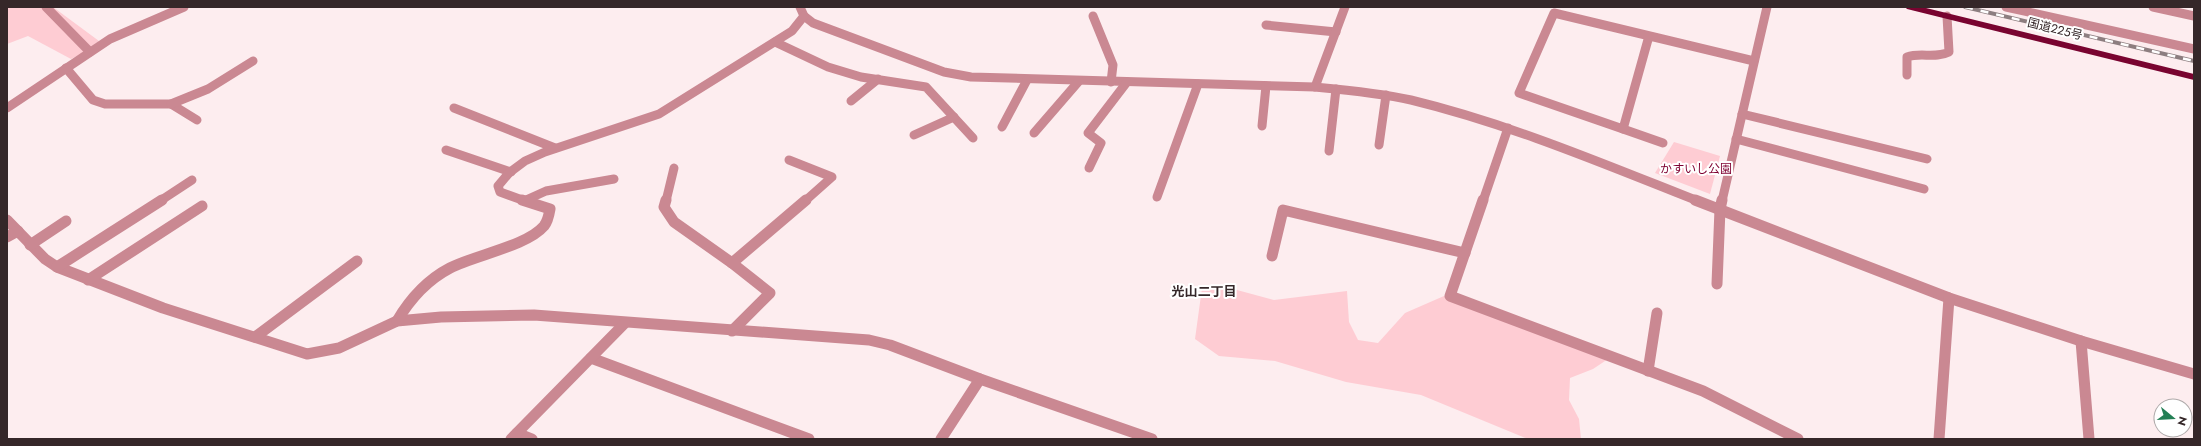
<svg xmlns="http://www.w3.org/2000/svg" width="2201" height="446" viewBox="0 0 2201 446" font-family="Jost,'Noto Sans JP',sans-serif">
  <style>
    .green { fill: #feccd3 }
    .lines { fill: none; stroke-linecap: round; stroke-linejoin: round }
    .minor-far1 { stroke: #ca8892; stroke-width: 9 }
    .minor { stroke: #ca8892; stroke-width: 11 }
    .highway { fill: #790430; fill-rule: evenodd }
    .rail-casing { stroke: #8d7e80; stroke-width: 4 }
    .rail { stroke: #fff; stroke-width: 2.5; stroke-dasharray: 8; stroke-linecap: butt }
    .labels { text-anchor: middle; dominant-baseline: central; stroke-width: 4; stroke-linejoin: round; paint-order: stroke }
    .street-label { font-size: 12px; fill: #352729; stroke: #fff }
    .park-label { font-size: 12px; fill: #7e0031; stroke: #fff }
    .neighbourhood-label { font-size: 13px; font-weight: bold; fill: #352729; stroke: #fff }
  </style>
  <rect width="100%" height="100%" fill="#fdedef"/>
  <g class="green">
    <polygon points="7,7 53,7 99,41 81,54 71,59 28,36 7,44"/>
    <polygon points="1674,142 1720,156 1710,194 1655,173"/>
    <polygon points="1202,288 1237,290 1274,300 1347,291 1349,322 1358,340 1378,343 1405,313 1444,296 1611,357 1593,369 1570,378 1569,400 1579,419 1581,439 1528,439 1421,395 1346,382 1275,361 1219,356 1195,339"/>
  </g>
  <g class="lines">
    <g class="minor-far1">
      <polyline points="46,7 90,52"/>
      <path d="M800 7 804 16 813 23 944 72 971 77 1315 87C1347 90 1380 93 1411 100 1510 124 1604 164 1698 201"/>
      <polyline points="2006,7 2194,49"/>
      <polyline points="2153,7 2194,16"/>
      <polyline points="1093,16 1113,65 1111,82"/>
      <polyline points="1266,25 1336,32"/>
      <polyline points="1649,36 1623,129 1519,93 1554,13 1754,61"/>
      <polyline points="775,42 828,67 861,77 926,87 973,138"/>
      <polyline points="66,68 93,100 105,104 171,104 197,120"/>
      <path d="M1907 75V57C1921 52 1935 59 1949 52L1947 16"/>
      <polyline points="1315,87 1345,7"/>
      <polyline points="851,101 878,79"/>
      <polyline points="171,104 208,89 253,61"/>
      <polyline points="7,108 110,39 184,7"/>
      <polyline points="454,108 555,148"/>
      <polyline points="1742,114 1927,159"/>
      <polyline points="1262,126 1266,86"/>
      <polyline points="1002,127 1027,80"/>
      <polyline points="1623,129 1663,143"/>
      <polyline points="1034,133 1079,81"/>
      <polyline points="914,135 954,117"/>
      <polyline points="1736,139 1924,189"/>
      <polyline points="1379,145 1386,95"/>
      <polyline points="446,150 511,172"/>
      <polyline points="1329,151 1336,89"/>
      <polyline points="789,160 832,177 805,201"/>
      <polyline points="1089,168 1101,143 1088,133 1127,82"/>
      <polyline points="1157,197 1198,84"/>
      <polyline points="526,200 546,191 614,179"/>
      <polyline points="160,201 192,180"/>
      <polyline points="525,201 500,192 498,186 509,173 525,161 545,152 659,114 792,31 804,16"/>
      <polyline points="666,201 674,168"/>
      <polyline points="1483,201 1508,128"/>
      <polyline points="1722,201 1767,7"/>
    </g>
    <g class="minor">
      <polyline points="666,200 664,207 674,222 732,263"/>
      <polyline points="1483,200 1450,296 1703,391 1798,439"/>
      <polyline points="1695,200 1949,298 2081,341 2194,374"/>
      <polyline points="7,220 45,259 57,267 163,308 307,354 339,348 397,321 441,317 534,315 869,340 890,345 980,379 1152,439"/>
      <polyline points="7,237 18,231"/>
      <polyline points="30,245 66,221"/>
      <polyline points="1272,256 1283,210 1465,253"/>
      <polyline points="57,267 162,200"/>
      <polyline points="88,280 202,206"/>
      <polyline points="1717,284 1720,209 1722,200"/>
      <path d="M397 321C410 299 427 280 450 268 475 255 527 246 544 226 548 221 549 215 550 209L522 200"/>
      <polyline points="732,331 770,293 732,263 806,200"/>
      <polyline points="255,337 357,261"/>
      <polyline points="2081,341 2089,439"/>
      <polyline points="591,358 809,439"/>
      <polyline points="1648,371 1657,313"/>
      <polyline points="517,433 532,439"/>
      <polyline points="511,439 625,323"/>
      <polyline points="941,439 980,379"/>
      <polyline points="1939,439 1949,298"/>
    </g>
    <polygon class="highway" points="1905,7 1922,7 2194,74 2194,80 1907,9"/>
    <defs>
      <polyline id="rail" points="1965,7 2194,61"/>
    </defs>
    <use href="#rail" class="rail-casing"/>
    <use href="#rail" class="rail"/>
  </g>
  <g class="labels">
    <g class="street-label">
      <text transform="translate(2055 29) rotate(14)">国道225号</text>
    </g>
    <g class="park-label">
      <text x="1696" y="169">かすいし公園</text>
    </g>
    <g class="neighbourhood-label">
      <text x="1204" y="291">光山二丁目</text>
    </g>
  </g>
  <rect width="2201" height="446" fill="none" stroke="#352729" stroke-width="16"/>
  <g transform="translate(2173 418) rotate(108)"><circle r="19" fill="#ffffff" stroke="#aea9a9"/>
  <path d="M0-3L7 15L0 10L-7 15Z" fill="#237f55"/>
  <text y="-6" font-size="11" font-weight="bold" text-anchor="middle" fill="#352729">N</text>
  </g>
</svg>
